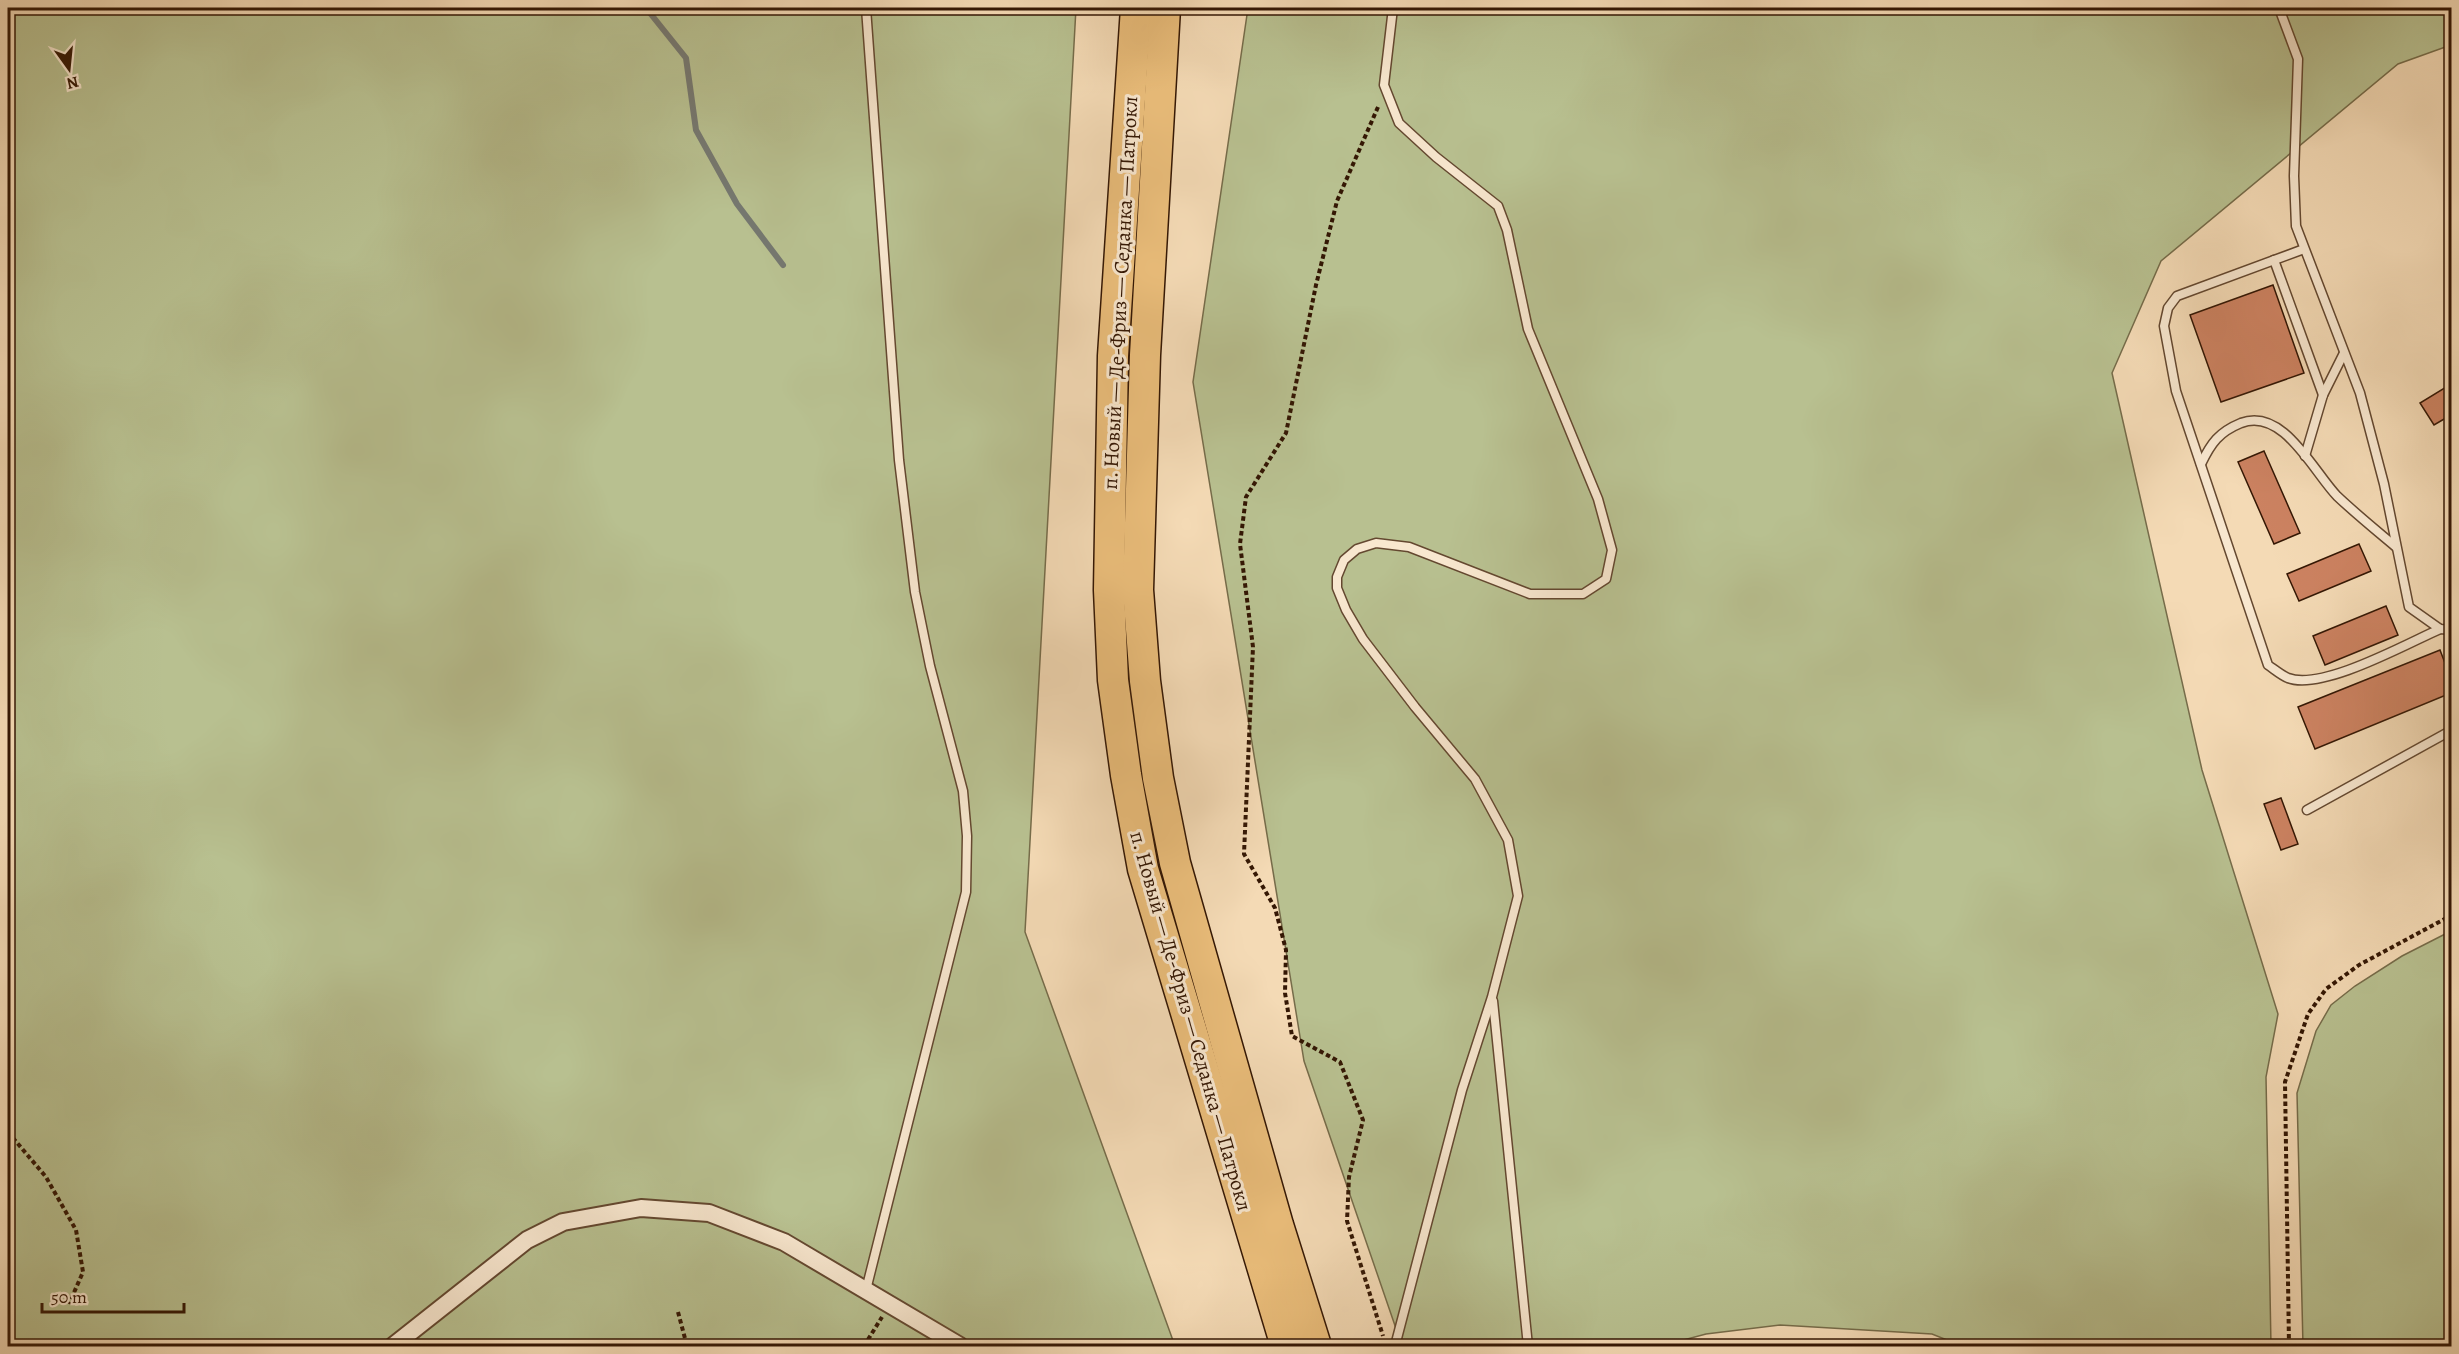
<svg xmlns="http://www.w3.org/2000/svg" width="2459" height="1354" viewBox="0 0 2459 1354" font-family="Alegreya,serif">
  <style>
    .green { fill: #b8c090; stroke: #766c4a; stroke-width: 1.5 }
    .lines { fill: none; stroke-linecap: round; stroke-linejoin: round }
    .stream { stroke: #757870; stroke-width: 6 }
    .building { fill: #cc8261; stroke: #341704; stroke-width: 1.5 }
    .lane-casing { stroke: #644830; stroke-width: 11 }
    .street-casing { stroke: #644830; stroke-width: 20 }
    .highway-casing { stroke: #341704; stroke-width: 33 }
    .path { stroke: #341704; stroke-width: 4; stroke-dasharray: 4.5 3; stroke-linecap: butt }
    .lane { stroke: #f8e7cf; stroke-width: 8 }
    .street { stroke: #f8e7cf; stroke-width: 16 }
    .highway { stroke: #eabd7a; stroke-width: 30 }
    .labels { text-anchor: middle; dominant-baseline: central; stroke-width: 6; stroke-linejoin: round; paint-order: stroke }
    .street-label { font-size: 21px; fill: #341704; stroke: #f8e7cf }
  </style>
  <rect width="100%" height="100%" fill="#f4dab5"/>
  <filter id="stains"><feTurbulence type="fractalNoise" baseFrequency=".00333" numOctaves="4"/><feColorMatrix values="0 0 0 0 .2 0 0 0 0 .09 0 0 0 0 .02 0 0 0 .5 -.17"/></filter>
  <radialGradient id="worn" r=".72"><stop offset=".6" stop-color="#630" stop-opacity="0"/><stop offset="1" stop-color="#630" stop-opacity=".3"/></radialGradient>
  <g class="green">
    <polygon points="8,8 1076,8 1025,932 1175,1346 8,1346"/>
    <polygon points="1248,8 2451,8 2451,45 2398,64 2161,261 2112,373 2202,770 2278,1014 2266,1077 2271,1346 1962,1346 1932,1334 1780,1325 1706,1334 1661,1346 1402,1346 1304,1061 1193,382"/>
    <polygon points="2451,931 2451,1346 2303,1346 2297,1093 2316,1031 2331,1005 2355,986 2402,956"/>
  </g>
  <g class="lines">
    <polyline class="stream" points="646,8 686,58 696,130 737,204 783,265"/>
  </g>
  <g class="building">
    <polygon points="2273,285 2304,373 2221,402 2190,315"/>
    <polygon points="2451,384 2451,415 2434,425 2420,403"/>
    <polygon points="2264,451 2300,533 2274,544 2238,462"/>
    <polygon points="2359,544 2371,571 2299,601 2287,574"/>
    <polygon points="2386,606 2398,635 2325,665 2313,636"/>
    <polygon points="2440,650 2451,679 2451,693 2315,749 2298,707"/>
    <polygon points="2281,798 2298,844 2281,850 2264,804"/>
  </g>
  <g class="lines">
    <defs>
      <g id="lane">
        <polyline points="866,8 899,460 915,592 930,666 963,791 967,836 966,892 866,1290"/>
        <polyline points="1393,8 1384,85 1399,123 1436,157 1498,206 1507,230 1528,329 1598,499 1612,550 1606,579 1583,594 1530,594 1409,547 1376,543 1357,549 1344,560 1337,577 1337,588 1346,610 1363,639 1415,707 1475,779 1508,840 1518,896 1492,997 1462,1090 1395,1346"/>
        <polyline points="2279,8 2298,59 2294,176 2296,226 2360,393 2384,484 2409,607 2440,629 2452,630"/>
        <path d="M2304 249 2177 296 2168 308 2164 326 2176 391 2268 665C2274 669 2281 675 2288 678 2322 691 2406 644 2440 629"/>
        <polyline points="2274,260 2323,395"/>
        <polyline points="2305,456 2323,395 2344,353"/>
        <path d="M2201 464C2211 443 2219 432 2241 423 2283 407 2313 471 2337 496 2356 514 2377 531 2396 547"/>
        <polyline points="2307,810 2452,730"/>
        <polyline points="1493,1001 1528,1346"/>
      </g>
      <polyline id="street" points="393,1346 527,1240 563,1222 641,1208 709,1213 784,1242 960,1346"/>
      <g id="highway">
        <polyline points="1136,8 1113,356 1109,590 1113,680 1126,775 1143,869 1286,1346"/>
        <polyline points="1165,8 1145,355 1138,590 1145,681 1158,778 1175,863 1278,1225 1316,1346"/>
      </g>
    </defs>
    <use href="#lane" class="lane-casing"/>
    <use href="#street" class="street-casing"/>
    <use href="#highway" class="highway-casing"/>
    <g class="path">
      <polyline points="1378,107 1337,201 1316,285 1286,433 1246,497 1240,544 1253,647 1244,854 1275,908 1286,950 1285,993 1292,1036 1340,1062 1363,1120 1349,1177 1347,1221 1383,1336"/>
      <polyline points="8,1132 46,1177 76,1230 83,1272 69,1304"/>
      <polyline points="678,1312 687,1346"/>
      <polyline points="864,1346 882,1317"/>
      <polyline points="2289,1346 2285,1082 2308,1014 2326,989 2359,965 2452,915"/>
    </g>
    <use href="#lane" class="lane"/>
    <use href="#street" class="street"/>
    <use href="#highway" class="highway"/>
  </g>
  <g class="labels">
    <g class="street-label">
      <text transform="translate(1120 293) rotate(-87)">п. Новый — Де-Фриз — Седанка — Патрокл</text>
      <text transform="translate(1191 1021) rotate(74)">п. Новый — Де-Фриз — Седанка — Патрокл</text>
    </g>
  </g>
  <rect width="2459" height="1354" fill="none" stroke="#f4dab5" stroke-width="30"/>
  <rect x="9" y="9" width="2441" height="1336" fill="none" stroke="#341704" stroke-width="3"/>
  <rect x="15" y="15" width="2429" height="1324" fill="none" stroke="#341704" stroke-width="1.5"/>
  <g transform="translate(69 69) rotate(165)" stroke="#f8e7cf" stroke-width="4.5" paint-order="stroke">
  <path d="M0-4.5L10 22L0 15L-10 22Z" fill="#341704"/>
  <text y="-9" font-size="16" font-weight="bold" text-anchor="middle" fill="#341704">N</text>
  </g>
  <path d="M42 1303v9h142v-9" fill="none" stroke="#341704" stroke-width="3"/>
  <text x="51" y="1303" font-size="18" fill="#341704" stroke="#f8e7cf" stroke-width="4.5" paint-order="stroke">50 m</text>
  <rect width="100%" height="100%" filter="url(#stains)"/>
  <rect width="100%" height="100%" fill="url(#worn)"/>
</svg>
